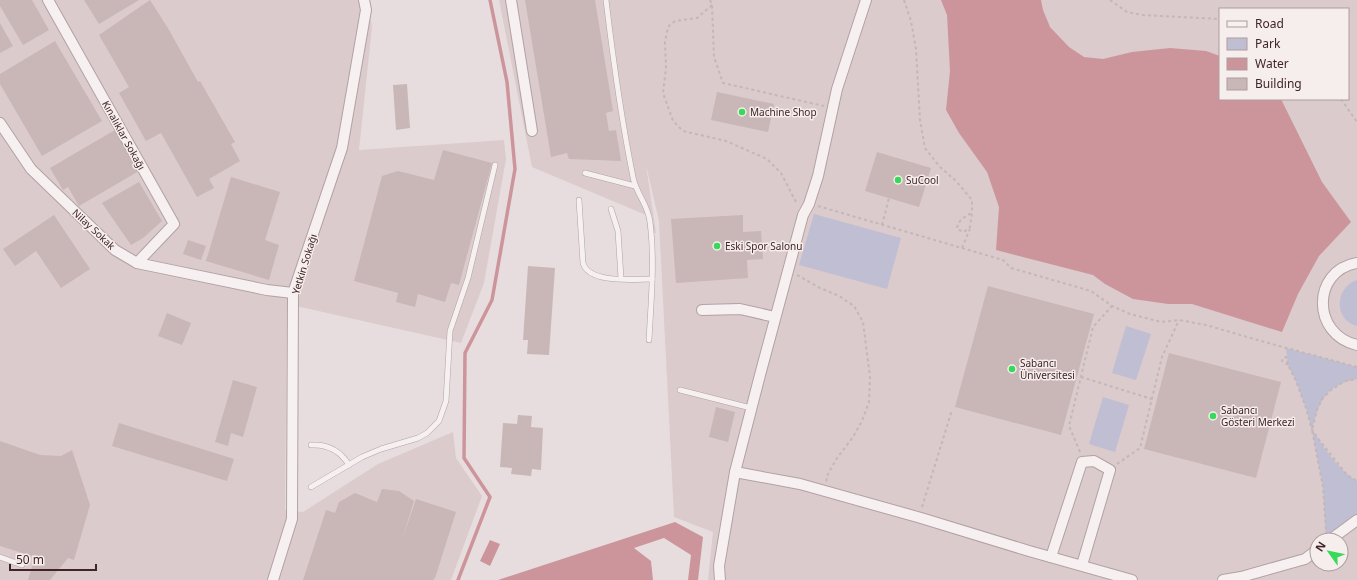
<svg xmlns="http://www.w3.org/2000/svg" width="1357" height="580" viewBox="0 0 1357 580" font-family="'Noto Sans',sans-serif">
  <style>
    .built { fill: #dbcbcc; fill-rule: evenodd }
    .green { fill: #c0bed3 }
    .water { fill: #cc959c }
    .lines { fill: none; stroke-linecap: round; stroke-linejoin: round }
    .stream { stroke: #cc959c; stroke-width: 3.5 }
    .building { fill: #c9b7b7 }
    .service-casing { stroke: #b2a2a3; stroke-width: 6 }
    .minor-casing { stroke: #b2a2a3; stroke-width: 12 }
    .path { stroke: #c3b7b7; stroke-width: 2; stroke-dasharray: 3 3; stroke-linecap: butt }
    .service { stroke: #f6f0f0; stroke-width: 5 }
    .minor { stroke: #f6f0f0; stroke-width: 10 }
    .poi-dot { fill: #37d958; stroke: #f6eded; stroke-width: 1.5 }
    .labels { text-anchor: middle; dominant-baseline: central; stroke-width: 3; stroke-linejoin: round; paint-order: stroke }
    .poi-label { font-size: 10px; fill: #402526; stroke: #f6eded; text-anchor: start }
    .street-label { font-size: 10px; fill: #402526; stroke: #f6eded }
  </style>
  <rect width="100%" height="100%" fill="#e8ddde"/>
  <g class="built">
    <polygon points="0,0 367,0 372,27 359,150 504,140 506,159 484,283 461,343 287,304 285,510 303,512 378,464 453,432 456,458 482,496 451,580 0,580"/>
    <path d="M499 0H1357V580H708L713 532 674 517 659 221 646 165 656 233 648 232 646 215 532 167ZM1220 9H1348V99H1220ZM1317 540H1341V564H1317Z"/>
  </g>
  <g class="green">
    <polygon points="814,214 901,238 887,289 799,265"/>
    <path d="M1357 280V326C1333 320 1335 287 1357 280Z"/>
    <polygon points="1126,326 1151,334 1136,380 1112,373"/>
    <path d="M1286 348 1357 367V379C1326 385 1319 401 1312 429 1324 448 1338 470 1357 481V520L1326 540 1323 487 1312 430 1306 408 1296 381 1288 365Z"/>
    <polygon points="1103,397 1129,405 1115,452 1089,444"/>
  </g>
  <g class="water">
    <polygon points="941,0 1041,0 1043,10 1050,27 1069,47 1084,57 1103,59 1132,52 1170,48 1206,51 1220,56 1220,99 1281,99 1322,182 1351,222 1319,256 1298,294 1282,332 1192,304 1168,304 1133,299 1105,284 1093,275 996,250 999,207 987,172 959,133 946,110 950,71 947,15"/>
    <polygon points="675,522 703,537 698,580 688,580 691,555 664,538 634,548 651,561 653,580 498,580"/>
    <polygon points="490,540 500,544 490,566 480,561"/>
  </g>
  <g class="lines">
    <polyline class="stream" points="458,580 490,497 464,458 465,353 492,300 515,169 507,82 490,0"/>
  </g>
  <g class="building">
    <polygon points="0,0 32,0 49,30 23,45 0,6"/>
    <polygon points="84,0 139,0 99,24"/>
    <polygon points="150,0 169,30 198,82 200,81 235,142 231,144 240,161 209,179 214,188 197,197 161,133 146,141 119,93 129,87 99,35"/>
    <polygon points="525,0 595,0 613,111 606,113 609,131 616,130 621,161 569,159 567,153 551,157"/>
    <polygon points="0,23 13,46 0,53"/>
    <polygon points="55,41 102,121 42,156 0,84 0,74"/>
    <polygon points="407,84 410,128 396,130 393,85"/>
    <polygon points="717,92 774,104 768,132 711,120"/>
    <polygon points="115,130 139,171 79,206 68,187 63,190 50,168"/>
    <polygon points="443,150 492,163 459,285 451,283 445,302 418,294 415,307 396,302 398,293 354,281 382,176 398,171 434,180"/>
    <polygon points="877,152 931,168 919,207 865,191"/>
    <polygon points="231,177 280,192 265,240 279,245 269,280 206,261"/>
    <polygon points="139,182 162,221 143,238 131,245 102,203"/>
    <polygon points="54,215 90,269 61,288 36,251 15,266 3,249"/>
    <polygon points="743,215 743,232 761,231 763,259 747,260 748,278 676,283 671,219"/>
    <polygon points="188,240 206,246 201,260 183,254"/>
    <polygon points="528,266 555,268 549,355 527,354 528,340 523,340"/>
    <polygon points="988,286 1094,314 1061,435 955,407"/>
    <polygon points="167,313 191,323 182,345 158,336"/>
    <polygon points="1169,353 1281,382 1256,478 1144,449"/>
    <polygon points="233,380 257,387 243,437 231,433 228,446 215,442"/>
    <polygon points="716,407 735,412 728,442 709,437"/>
    <polygon points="518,415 532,416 531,427 543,428 541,470 532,469 531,476 511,474 512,468 500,467 503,423 517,424"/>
    <polygon points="119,423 234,459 227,481 112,446"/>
    <polygon points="0,441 40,455 61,456 72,450 90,505 74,560 68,558 50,580 28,580 35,557 0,546"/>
    <polygon points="382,489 399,491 414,501 402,540 416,499 456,512 435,578 433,580 303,580 326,510 335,513 339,502 355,493 377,502"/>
  </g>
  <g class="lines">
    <defs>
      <g id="service">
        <path d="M606 0C613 59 621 118 633 177 636 194 648 204 650 222 655 261 651 301 649 340"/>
        <polyline points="585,173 635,186"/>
        <path d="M579 200 583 263C589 284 634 279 652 279"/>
        <polyline points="611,209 618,231 621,278"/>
        <polyline points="680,390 751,408"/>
        <path d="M311 445C328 444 340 450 349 465"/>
        <polyline points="311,487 362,457 381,449 418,438 427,433 439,421 446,401 450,331 468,278 495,165"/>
        <polyline points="0,557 22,565"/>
      </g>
      <g id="minor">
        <polyline points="48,0 174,224 137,263"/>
        <polyline points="511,0 532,131"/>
        <polyline points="0,123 31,169 115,250 137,263 267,290 293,293"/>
        <path d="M1357 263C1311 271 1312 335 1357 345"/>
        <polyline points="702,310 740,309 775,317"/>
        <polyline points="735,472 760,375 803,215 809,204 818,176 837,89 866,0"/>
        <polyline points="1330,540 1357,520"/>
        <polyline points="1051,557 1082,462 1094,461 1110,470 1082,565"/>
        <polyline points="273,580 292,519 293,293 342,148 366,10 364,0"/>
        <polyline points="720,580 719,566 735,472 800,484 921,518 1029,551 1132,580"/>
        <polyline points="1223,580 1241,577 1305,559 1317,550"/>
      </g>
    </defs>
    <use href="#service" class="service-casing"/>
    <use href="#minor" class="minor-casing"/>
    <g class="path">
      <polyline points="710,0 712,5 714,57 723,83 824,106"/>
      <path d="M904 0 911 21 916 49 920 120 925 148 939 166 956 181 972 200V213L970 227 964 232 957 229C958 220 964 217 972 213"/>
      <polyline points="1110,0 1127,12 1142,15 1220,19"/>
      <polyline points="712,5 697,18 675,21 668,27 665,42 666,68 663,93 673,121 683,131 726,141 767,159 781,173 797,204"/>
      <polyline points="1341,99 1357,122"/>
      <polyline points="818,206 1003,260 1011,268 1091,291 1112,306 1130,314 1161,322 1179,320 1206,325 1268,343 1357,367"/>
      <polyline points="882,225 889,198"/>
      <polyline points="962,248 970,229"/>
      <polyline points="797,275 818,287 839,296 854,306 863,322 870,377 869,402 862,421 853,437 837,458 828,474 826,482"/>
      <polyline points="1288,365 1282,361 1283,358 1286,357 1288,365 1296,381 1306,408 1312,430 1320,441 1347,475 1357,481"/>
      <polyline points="1081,377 1152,399"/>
      <polyline points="1080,452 1069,426 1093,327 1112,306"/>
      <polyline points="1117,464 1140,448 1162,357 1179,320"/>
      <polyline points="922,507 952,410"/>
      <polyline points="1326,529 1323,487 1312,430 1317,410 1322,399 1331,390 1345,381 1357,379"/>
    </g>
    <use href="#service" class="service"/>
    <use href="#minor" class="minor"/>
  </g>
  <g class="poi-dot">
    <circle cx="742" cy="112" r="4"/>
    <circle cx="898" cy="180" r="4"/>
    <circle cx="717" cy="246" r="4"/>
    <circle cx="1012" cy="369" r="4"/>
    <circle cx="1213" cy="416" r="4"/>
  </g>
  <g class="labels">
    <g class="poi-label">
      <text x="750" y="112">Machine Shop</text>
      <text x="906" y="180">SuCool</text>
      <text x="725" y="246">Eski Spor Salonu</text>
      <text x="1020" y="363">Sabancı<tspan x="1020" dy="12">Üniversitesi</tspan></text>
      <text x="1221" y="410">Sabancı<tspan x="1221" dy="12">Gösteri Merkezi</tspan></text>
    </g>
    <g class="street-label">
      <text transform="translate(124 135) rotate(61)">Kınalıklar Sokağı</text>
      <text transform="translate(94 229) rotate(43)">Nilay Sokak</text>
      <text transform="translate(304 264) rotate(-73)">Yetkin Sokağı</text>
    </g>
  </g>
  <rect x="1219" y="8" width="130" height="92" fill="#f6eded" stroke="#ad9d9d"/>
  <rect x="1227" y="21" width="20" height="6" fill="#f6f0f0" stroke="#ad9d9d"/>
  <text x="1255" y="28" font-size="12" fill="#402526">Road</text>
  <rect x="1227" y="38" width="20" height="12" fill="#c0bed3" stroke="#ad9d9d"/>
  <text x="1255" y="48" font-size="12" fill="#402526">Park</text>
  <rect x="1227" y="58" width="20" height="12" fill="#cc959c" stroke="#ad9d9d"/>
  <text x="1255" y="68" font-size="12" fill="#402526">Water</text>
  <rect x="1227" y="78" width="20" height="12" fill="#c9b7b7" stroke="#ad9d9d"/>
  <text x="1255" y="88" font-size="12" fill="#402526">Building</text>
  <g transform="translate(1329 552) rotate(303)"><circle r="19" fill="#f6eded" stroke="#ad9d9d"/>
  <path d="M0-3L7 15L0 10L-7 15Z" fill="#37d958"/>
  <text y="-6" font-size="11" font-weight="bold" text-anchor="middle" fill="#402526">N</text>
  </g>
  <path d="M10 564v6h86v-6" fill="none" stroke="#402526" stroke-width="2"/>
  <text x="16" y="564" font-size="12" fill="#402526" stroke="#f6eded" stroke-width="3" paint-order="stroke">50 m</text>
</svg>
